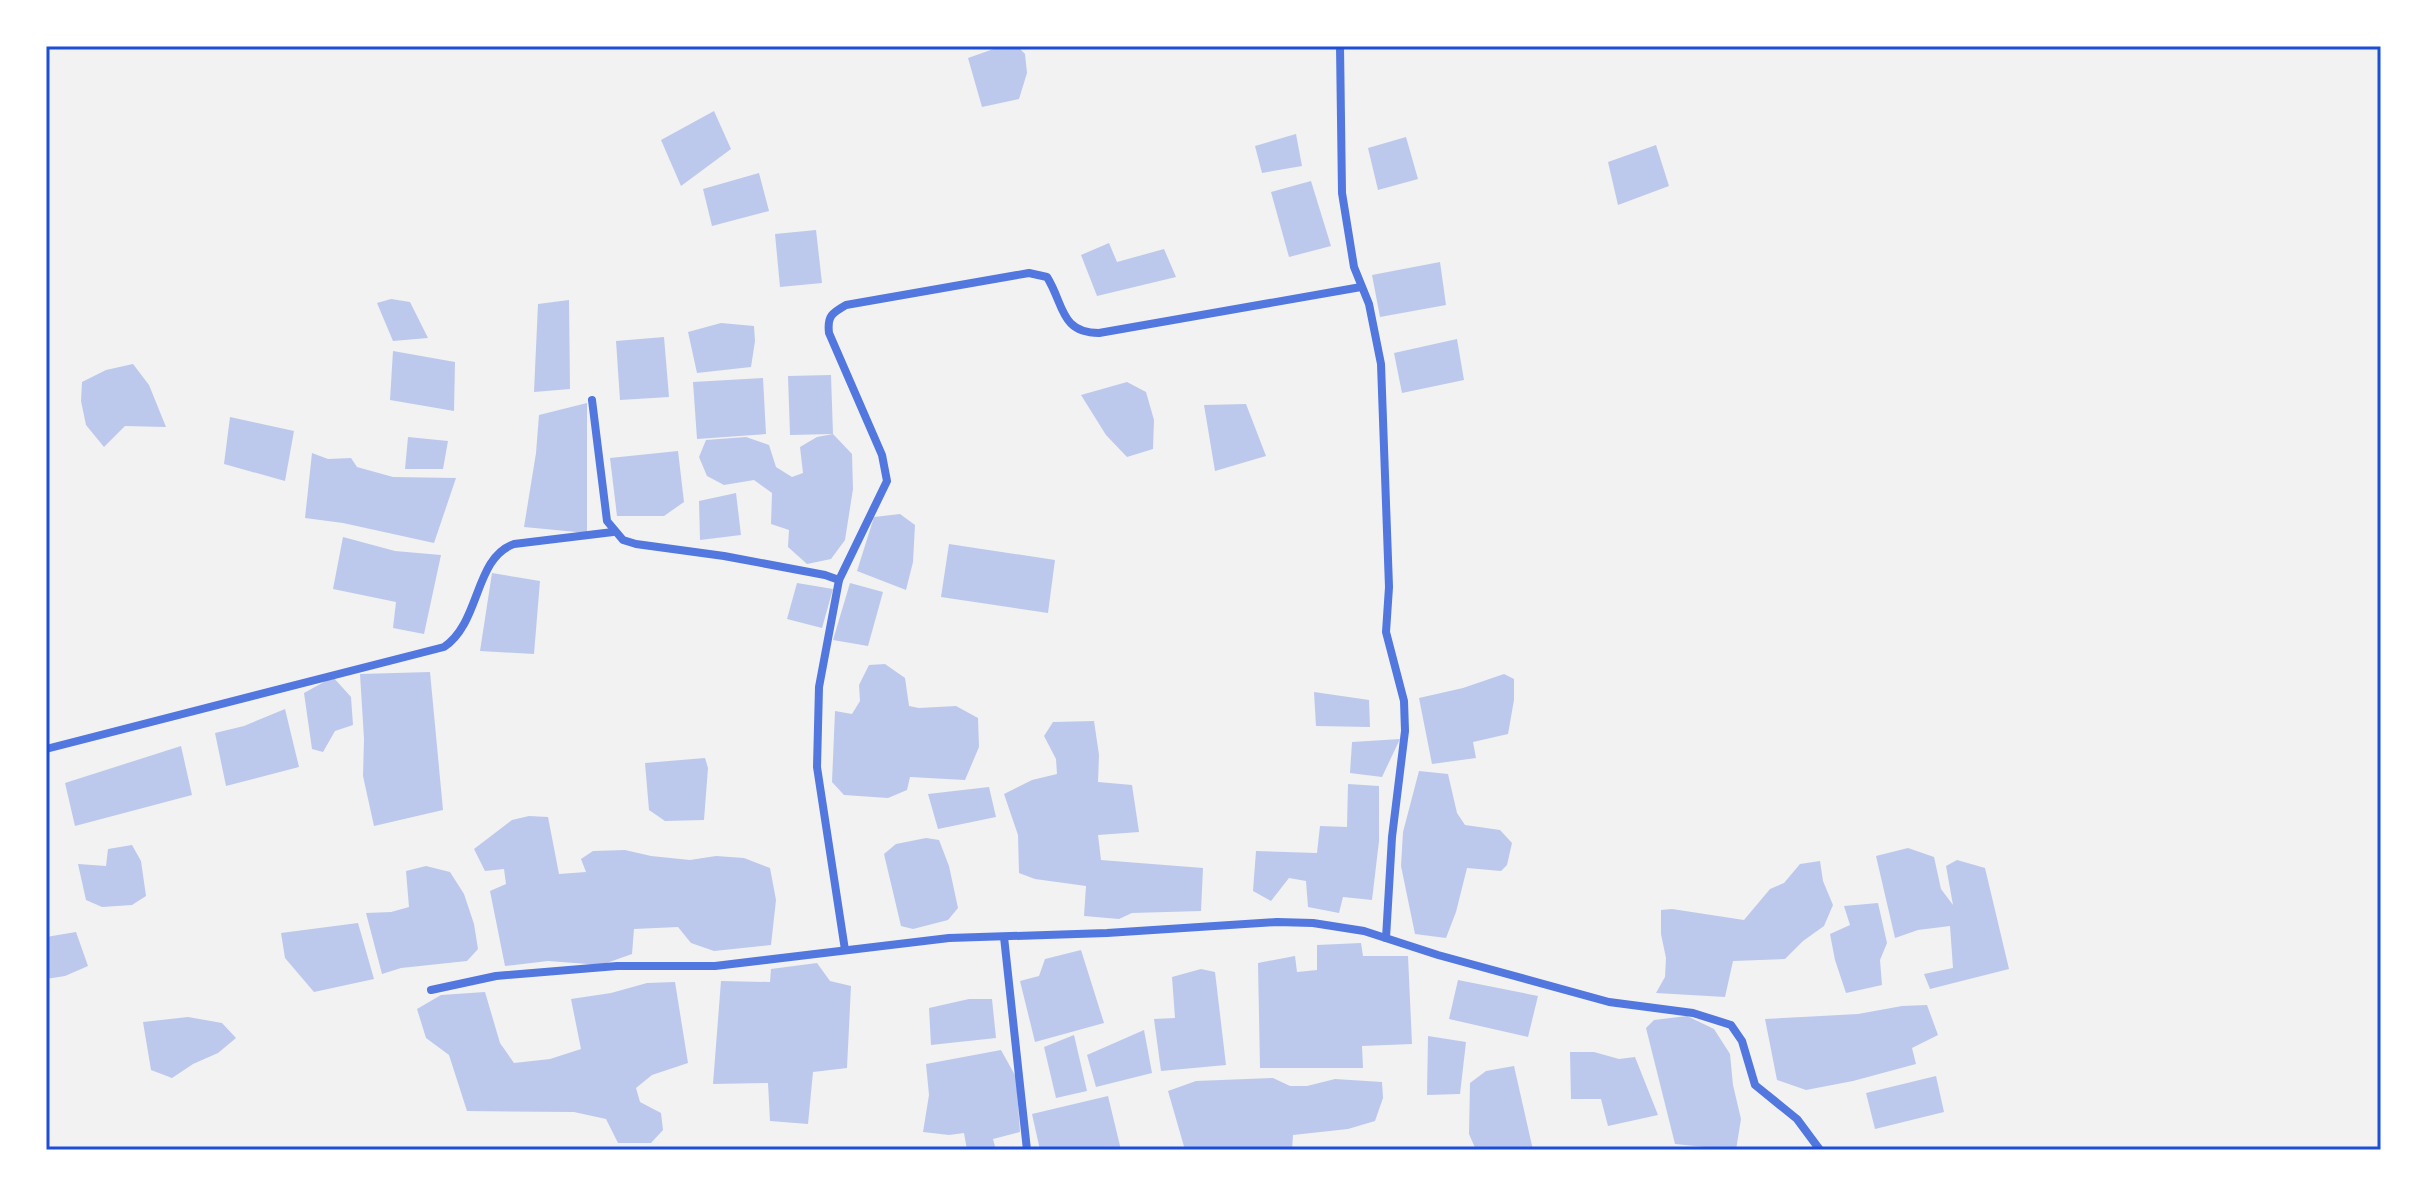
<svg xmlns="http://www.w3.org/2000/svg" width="2427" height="1196" viewBox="0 0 2427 1196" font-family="Literata,serif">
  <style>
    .building { fill: #bdc9ec }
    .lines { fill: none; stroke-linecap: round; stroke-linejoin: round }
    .minor { stroke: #5277de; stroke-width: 8 }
    .neatline { fill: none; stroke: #1d4ed8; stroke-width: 3 }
  </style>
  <rect width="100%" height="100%" fill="#f2f2f2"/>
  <g class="building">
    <polygon points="1002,46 1017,46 1025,54 1027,73 1019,99 982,107 968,58"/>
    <polygon points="714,111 731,149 681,186 661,140"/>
    <polygon points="1296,134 1302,166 1262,173 1255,146"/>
    <polygon points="1406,137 1418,179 1378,190 1368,148"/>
    <polygon points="1656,145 1669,186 1618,205 1608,162"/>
    <polygon points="759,173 769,211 712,226 703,189"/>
    <polygon points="1311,181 1331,246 1289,257 1271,192"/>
    <polygon points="816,230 822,283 780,287 775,234"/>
    <polygon points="1109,243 1117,262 1164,249 1176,277 1097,296 1081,255"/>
    <polygon points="1440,262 1446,305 1380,317 1372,275"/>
    <polygon points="391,299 410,302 428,338 393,341 377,303"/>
    <polygon points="569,300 570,389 534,392 538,304"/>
    <polygon points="721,323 754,326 755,341 751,367 697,373 688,332"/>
    <polygon points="664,337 669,397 620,400 616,341"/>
    <polygon points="1457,339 1464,380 1402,393 1394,353"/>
    <polygon points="393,351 455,362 454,411 390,400"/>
    <polygon points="133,364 149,385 166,427 125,426 104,447 86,425 81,401 82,382 106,370"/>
    <polygon points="831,375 833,434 852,454 853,489 845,540 831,559 807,564 788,547 789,530 771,524 772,493 754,480 724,485 707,476 699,457 706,440 746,437 769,445 776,467 792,477 803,473 800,447 817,437 833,434 790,435 788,376"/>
    <polygon points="763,378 766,434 697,439 693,382"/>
    <polygon points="1127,382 1146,392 1154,420 1153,449 1127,457 1106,435 1081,395"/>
    <polygon points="587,403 587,533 524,527 536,453 539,415"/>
    <polygon points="1246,404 1266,456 1215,471 1204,405"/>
    <polygon points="230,417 294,431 285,481 224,464"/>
    <polygon points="408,437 448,441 443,469 405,469"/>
    <polygon points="678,451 684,502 664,516 617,516 610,458"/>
    <polygon points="312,453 328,459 351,458 357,467 393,477 456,478 434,543 343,523 305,518"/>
    <polygon points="736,493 741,535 700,540 699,501"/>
    <polygon points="900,514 915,525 913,562 906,590 857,571 874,517"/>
    <polygon points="343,537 395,551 441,555 424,634 393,628 396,602 333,589"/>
    <polygon points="949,544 1055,560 1048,613 941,597"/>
    <polygon points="492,573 540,581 534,654 480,651"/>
    <polygon points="797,583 833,589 822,628 787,619"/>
    <polygon points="850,583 883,592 868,646 833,640"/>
    <polygon points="885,664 905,678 909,706 919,708 956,706 978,718 979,747 965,780 910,777 907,790 888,798 844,795 832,782 835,711 852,714 860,701 859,685 869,665"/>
    <polygon points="430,672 443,810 374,826 363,776 364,739 360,674"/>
    <polygon points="1504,674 1514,679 1514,700 1508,734 1473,742 1476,758 1432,764 1419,698 1463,688"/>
    <polygon points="333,677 351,697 353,725 335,731 323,752 312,749 304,693"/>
    <polygon points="1314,692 1369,700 1370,727 1316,726"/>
    <polygon points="285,709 299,767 226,786 215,733 244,726"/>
    <polygon points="1094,721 1099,755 1098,782 1132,785 1139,832 1098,835 1101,860 1203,868 1201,911 1132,913 1119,919 1084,916 1086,886 1035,879 1019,873 1018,835 1004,794 1032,780 1057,774 1056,759 1044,736 1053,722"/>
    <polygon points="1400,739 1382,777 1350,773 1352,742"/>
    <polygon points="181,746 192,795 75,826 65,783"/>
    <polygon points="705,758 708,768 704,820 665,821 649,810 645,763"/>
    <polygon points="1419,771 1448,774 1457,813 1465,825 1500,830 1512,843 1507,865 1501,871 1467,868 1456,912 1446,938 1415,934 1401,866 1403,832"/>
    <polygon points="1348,784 1379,786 1379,841 1372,900 1343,897 1339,913 1308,907 1306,881 1289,878 1271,901 1253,891 1256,851 1317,853 1320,826 1347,827"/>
    <polygon points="989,787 996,817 938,829 928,794"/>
    <polygon points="529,816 548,817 559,874 586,872 581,859 593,851 625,850 651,856 690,860 716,856 744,858 770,868 776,900 771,945 714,951 691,943 678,927 634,929 632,954 601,965 548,961 505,966 490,891 506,884 504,869 485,871 474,849 512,820"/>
    <polygon points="926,838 939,840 949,866 958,908 948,920 913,929 901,926 884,854 896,844"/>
    <polygon points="132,845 141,861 146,896 132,905 102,907 86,900 78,864 106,866 108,849"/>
    <polygon points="1908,848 1934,857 1941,889 1953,905 1946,866 1957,860 1985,868 2009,969 1930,989 1924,974 1953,968 1950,926 1918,930 1895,938 1876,856"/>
    <polygon points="1820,861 1823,881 1833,905 1824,926 1803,941 1785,959 1733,961 1725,997 1656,993 1665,977 1666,958 1661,934 1661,910 1672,909 1744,920 1770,889 1784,883 1800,864"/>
    <polygon points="426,866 450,872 464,894 474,924 478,949 467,961 401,968 382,974 366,913 391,912 409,907 406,871"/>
    <polygon points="1878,903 1887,943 1880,960 1882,985 1846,993 1835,960 1830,934 1850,925 1844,906"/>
    <polygon points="358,923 374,979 314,992 285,958 281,933"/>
    <polygon points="76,932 88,966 65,976 46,979 46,937"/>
    <polygon points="1361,943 1363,956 1408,956 1412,1044 1362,1046 1363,1068 1260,1068 1258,963 1295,956 1297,972 1317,970 1317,945"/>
    <polygon points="1081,950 1104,1023 1035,1042 1020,981 1039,976 1045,959"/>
    <polygon points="817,963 830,981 851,986 847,1068 813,1072 808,1124 770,1121 768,1083 713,1084 721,981 770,982 771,969"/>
    <polygon points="1201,969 1215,972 1226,1065 1161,1071 1154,1019 1175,1018 1172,977"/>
    <polygon points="1458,980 1538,996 1528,1037 1449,1019"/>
    <polygon points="675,982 688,1063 652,1075 636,1088 640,1102 661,1113 663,1130 651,1143 618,1143 606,1119 574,1112 467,1111 449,1055 426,1038 417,1009 441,995 485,992 500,1043 514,1063 550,1059 581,1049 571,999 611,993 647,983"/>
    <polygon points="969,999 992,999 996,1038 931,1045 929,1008"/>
    <polygon points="1927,1005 1938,1035 1912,1048 1916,1064 1853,1081 1806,1090 1777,1080 1765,1019 1858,1014 1902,1006"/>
    <polygon points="1687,1016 1714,1029 1730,1054 1733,1085 1741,1119 1736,1150 1675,1144 1646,1028 1654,1020"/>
    <polygon points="188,1017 222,1023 236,1038 218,1053 193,1064 172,1078 151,1070 143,1022"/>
    <polygon points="1144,1030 1152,1073 1096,1087 1087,1055"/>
    <polygon points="1074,1035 1087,1091 1056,1098 1044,1047"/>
    <polygon points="1428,1036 1466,1042 1460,1094 1427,1095"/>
    <polygon points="1001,1050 1016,1077 1020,1132 993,1139 996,1150 967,1150 964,1133 949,1135 923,1132 929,1095 926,1064"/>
    <polygon points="1570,1052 1594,1052 1619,1059 1635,1057 1658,1115 1608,1126 1601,1099 1571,1099"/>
    <polygon points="1514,1066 1533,1150 1476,1150 1469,1134 1470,1083 1486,1071"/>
    <polygon points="1936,1076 1944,1112 1875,1129 1866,1093"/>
    <polygon points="1273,1078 1290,1086 1307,1086 1335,1079 1382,1082 1383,1098 1375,1121 1348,1129 1293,1135 1292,1150 1185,1150 1168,1091 1196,1081"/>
    <polygon points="1108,1096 1121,1150 1040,1150 1032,1114"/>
  </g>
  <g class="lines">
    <g class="minor">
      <polyline points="1340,46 1342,193 1354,267 1369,304 1381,364 1389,587 1386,632 1404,701 1405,731 1392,837 1386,938"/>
      <polyline points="592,400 607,521 623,540 636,544 724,556 825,575 839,580 819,687 817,767 845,950"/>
      <path d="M839 580 887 481 882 455 829 333C827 316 832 313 846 305L1029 273 1047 277C1064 304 1060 333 1099 333L1361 287"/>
      <path d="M46 749 444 647C481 622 474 558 514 544L613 532"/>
      <polyline points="1004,937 1027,1150"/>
      <polyline points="431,990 496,976 617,966 715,966 949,938 1107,933 1277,922 1313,923 1364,931 1438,955 1609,1002 1693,1013 1731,1025 1742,1041 1755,1085 1797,1119 1820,1150"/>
    </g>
  </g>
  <rect width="2427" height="1196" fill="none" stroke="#ffffff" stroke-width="96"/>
  <rect x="48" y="48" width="2331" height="1100" class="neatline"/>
</svg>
